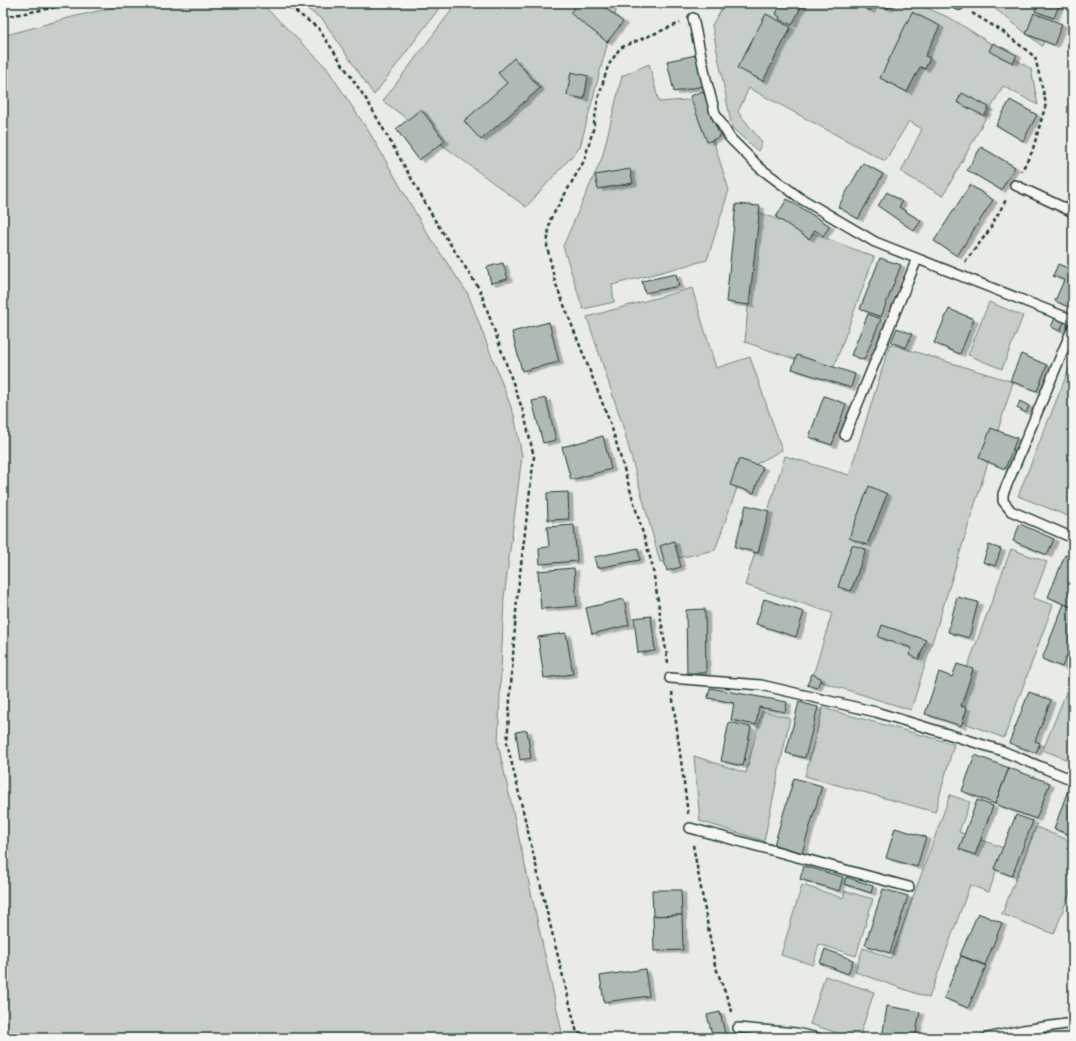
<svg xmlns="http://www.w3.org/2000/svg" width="1076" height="1041" viewBox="0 0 1076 1041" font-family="'Playpen Sans',sans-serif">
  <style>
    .green { fill: #c7cec9; stroke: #73867e }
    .building { fill: #b0bab5; stroke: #1f3d34; filter: url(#shadow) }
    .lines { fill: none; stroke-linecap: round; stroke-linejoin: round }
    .lane-casing { stroke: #1f3d34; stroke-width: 12 }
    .path { stroke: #1f3d34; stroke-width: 2.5; stroke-dasharray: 4 3; stroke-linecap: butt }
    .lane { stroke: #f6f6f2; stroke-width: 9 }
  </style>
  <defs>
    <filter id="shadow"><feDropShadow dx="4.5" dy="2.5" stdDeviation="0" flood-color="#0004"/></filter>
  </defs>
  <rect width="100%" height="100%" fill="#e9ebe7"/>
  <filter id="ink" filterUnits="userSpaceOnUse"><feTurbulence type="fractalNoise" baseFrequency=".025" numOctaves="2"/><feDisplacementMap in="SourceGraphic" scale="8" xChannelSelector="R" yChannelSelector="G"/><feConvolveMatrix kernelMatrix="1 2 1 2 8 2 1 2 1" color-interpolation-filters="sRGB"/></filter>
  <g filter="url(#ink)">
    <g class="green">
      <polygon points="133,3 261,3 326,67 371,135 427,233 468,294 514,415 522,456 504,598 498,744 562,1032 552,1038 3,1038 3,36 72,17"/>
      <polygon points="299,3 443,3 374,95 323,20"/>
      <polygon points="457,3 612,3 617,7 580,147 526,207 383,101"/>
      <polygon points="725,3 916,3 952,19 1031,69 1038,105 1003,86 943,196 901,172 922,129 909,121 885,161 749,88 738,112 762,142 758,151 732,128 712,25"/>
      <polygon points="988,3 1058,3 1042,46"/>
      <polygon points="649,64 659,102 700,99 729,190 707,260 612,285 614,302 583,309 563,246 602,158 622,76"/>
      <polygon points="756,211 874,257 832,372 745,342"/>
      <polygon points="692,288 716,368 750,357 782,450 743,471 715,550 660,562 622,423 587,317"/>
      <polygon points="989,302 1023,316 1002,369 968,355"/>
      <polygon points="890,344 1013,382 911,710 812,679 832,613 745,585 785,456 849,475"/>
      <polygon points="1073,359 1073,518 1018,496"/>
      <polygon points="1011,549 1047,562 1033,598 1053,605 1004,738 949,717"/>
      <polygon points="1073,675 1073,762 1043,750"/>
      <polygon points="823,708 954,744 935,812 805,776"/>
      <polygon points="762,711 790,718 764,841 700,821 694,756 746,773"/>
      <polygon points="950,795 970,802 959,832 1004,848 989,892 970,885 929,998 855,972 863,948 891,958"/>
      <polygon points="1036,827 1073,842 1073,884 1054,934 1002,914"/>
      <polygon points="802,885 843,898 845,891 873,899 856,956 819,944 813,965 781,955"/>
      <polygon points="825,976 874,992 859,1038 853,1038 810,1024"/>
    </g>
    <g class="building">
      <polygon points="578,3 599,3 623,22 607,42 570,13"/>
      <polygon points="781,3 803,3 792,25 779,19 780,17 776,14"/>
      <polygon points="855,3 874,3 870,11"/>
      <polygon points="876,3 891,3 888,9"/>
      <polygon points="1038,3 1060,3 1054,18 1035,11"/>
      <polygon points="912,12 940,26 925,56 930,58 925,69 920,67 907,92 880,78"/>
      <polygon points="1034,13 1062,24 1054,45 1026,34"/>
      <polygon points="766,14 791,27 763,81 737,68"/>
      <polygon points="993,43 1017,55 1013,63 989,51"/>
      <polygon points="696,55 703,86 674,92 667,61"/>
      <polygon points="514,58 540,88 481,140 464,121 507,83 498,73"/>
      <polygon points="571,72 588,76 584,99 567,95"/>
      <polygon points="703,91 720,137 707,142 690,96"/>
      <polygon points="962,93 989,107 984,116 957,102"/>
      <polygon points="1010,100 1037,115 1023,141 996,125"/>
      <polygon points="421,109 445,141 419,160 396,129"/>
      <polygon points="981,147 1015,167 1001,190 967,170"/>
      <polygon points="863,163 883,174 858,219 838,207"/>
      <polygon points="630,169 633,183 598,189 595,175"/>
      <polygon points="970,185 993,200 957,256 934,241"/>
      <polygon points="887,192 902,202 899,207 921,221 914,231 878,206"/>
      <polygon points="787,199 830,226 823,236 815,230 809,239 776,217"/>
      <polygon points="736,204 760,206 749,305 726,302"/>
      <polygon points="880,258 901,265 881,317 860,309"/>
      <polygon points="503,263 508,279 491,283 487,267"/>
      <polygon points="1058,264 1073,270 1073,309 1055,301 1064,280 1053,276"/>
      <polygon points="676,274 679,286 645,293 642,281"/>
      <polygon points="949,309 974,319 960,354 934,343"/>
      <polygon points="868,314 881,319 864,360 851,355"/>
      <polygon points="1055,318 1064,322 1060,331 1051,327"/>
      <polygon points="549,322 559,362 522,371 512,332"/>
      <polygon points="897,328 912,334 906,348 891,342"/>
      <polygon points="1021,354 1047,365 1037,391 1010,381"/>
      <polygon points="797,355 855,374 851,388 792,369"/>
      <polygon points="824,396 846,404 832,445 809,437"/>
      <polygon points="546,398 556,440 543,443 532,401"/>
      <polygon points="1020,401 1029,406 1026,413 1017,408"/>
      <polygon points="991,428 1017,438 1005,469 979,458"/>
      <polygon points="603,436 611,469 571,480 562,447"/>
      <polygon points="739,459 763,467 754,493 730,485"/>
      <polygon points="869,486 887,494 867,545 849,538"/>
      <polygon points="568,492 569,519 548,520 547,493"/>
      <polygon points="746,505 769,511 758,553 735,547"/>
      <polygon points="1020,524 1054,539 1047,555 1013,541"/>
      <polygon points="574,525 577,561 540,564 539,548 549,547 547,527"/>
      <polygon points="674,541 681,567 667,571 660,546"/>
      <polygon points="852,545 866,549 851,591 838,587"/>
      <polygon points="989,545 1001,549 995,566 983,562"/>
      <polygon points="638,548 640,560 597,568 594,557"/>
      <polygon points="1065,555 1073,559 1073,608 1048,597"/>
      <polygon points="574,568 577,606 541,609 538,571"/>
      <polygon points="957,597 978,602 969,638 948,632"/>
      <polygon points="624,599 629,625 592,634 586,608"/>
      <polygon points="764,599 804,612 796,637 756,624"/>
      <polygon points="1064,604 1073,608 1073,640 1062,667 1042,659"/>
      <polygon points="705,609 706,673 687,673 686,610"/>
      <polygon points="651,616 655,651 638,653 634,618"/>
      <polygon points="882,625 926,640 919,659 909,655 912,648 878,637"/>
      <polygon points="566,633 573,674 544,678 538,637"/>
      <polygon points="957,664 973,669 961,706 967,708 961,726 925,714 939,672 952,677"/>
      <polygon points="812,674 821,678 817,688 807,685"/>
      <polygon points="710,688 787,702 785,712 759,707 756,725 731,720 734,703 708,698"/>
      <polygon points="1029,692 1051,700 1035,741 1040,743 1036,753 1009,743"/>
      <polygon points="799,702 818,707 805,758 786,753"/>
      <polygon points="729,722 751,727 743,766 721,761"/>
      <polygon points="527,730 531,758 520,760 516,732"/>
      <polygon points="975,755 1009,768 995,804 962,791"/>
      <polygon points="1009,768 1050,783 1036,819 995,804"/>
      <polygon points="794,778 822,786 802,853 774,845"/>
      <polygon points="1069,787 1073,789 1073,836 1054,829"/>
      <polygon points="977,800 993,806 975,855 959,849"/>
      <polygon points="1016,815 1033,821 1012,876 994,869"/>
      <polygon points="895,828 926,837 917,867 886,858"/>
      <polygon points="804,866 843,877 839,891 800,879"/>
      <polygon points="846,877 873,886 871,893 844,884"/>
      <polygon points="883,889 908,896 890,953 865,945"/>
      <polygon points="652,890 681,890 682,915 653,916"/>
      <polygon points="978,913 1002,923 985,965 960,955"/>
      <polygon points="682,915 683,950 654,951 653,916"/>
      <polygon points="825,949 853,960 848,974 820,963"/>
      <polygon points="961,956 986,966 968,1008 944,998"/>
      <polygon points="645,969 649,996 604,1002 600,976"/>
      <polygon points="887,1006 920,1012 915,1038 882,1038"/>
      <polygon points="720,1012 726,1038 713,1038 707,1015"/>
    </g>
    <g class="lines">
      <defs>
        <g id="lane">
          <polyline points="954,3 959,5"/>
          <polyline points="693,18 706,79 715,113 730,138 760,168 800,198 875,242 1073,320"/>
          <polyline points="1015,185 1073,212"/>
          <polyline points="1073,327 1003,494 1003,501 1011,511 1073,538"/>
          <polyline points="845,435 917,259"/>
          <polyline points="670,678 761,685 876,712 1000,750 1073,780"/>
          <polyline points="690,828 909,887"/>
          <polyline points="738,1028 796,1033 818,1038"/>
          <polyline points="987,1038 1023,1030 1073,1023"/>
        </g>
      </defs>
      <use href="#lane" class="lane-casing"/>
      <g class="path">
        <polyline points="284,3 318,28 368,102 436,222 480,290 524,414 534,457 517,598 507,743 547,912 577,1033 597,1038"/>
        <polyline points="972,13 1002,31 1035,57 1046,104 1032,152 1021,172"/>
        <polyline points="3,17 79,3"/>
        <polyline points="965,262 988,232 1007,198"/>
        <polyline points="668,663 652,564 611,425 555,282 547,246 550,220 584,161 593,130 598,99 608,66 620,48 680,23"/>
        <polyline points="672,692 688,814"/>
        <polyline points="693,845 715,965 733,1014"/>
      </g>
      <use href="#lane" class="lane"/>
    </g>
  </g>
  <rect width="1076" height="1041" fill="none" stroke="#f6f6f2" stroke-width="16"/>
  <rect x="8" y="8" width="1060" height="1025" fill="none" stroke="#1f3d34" stroke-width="1.5" filter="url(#ink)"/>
</svg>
